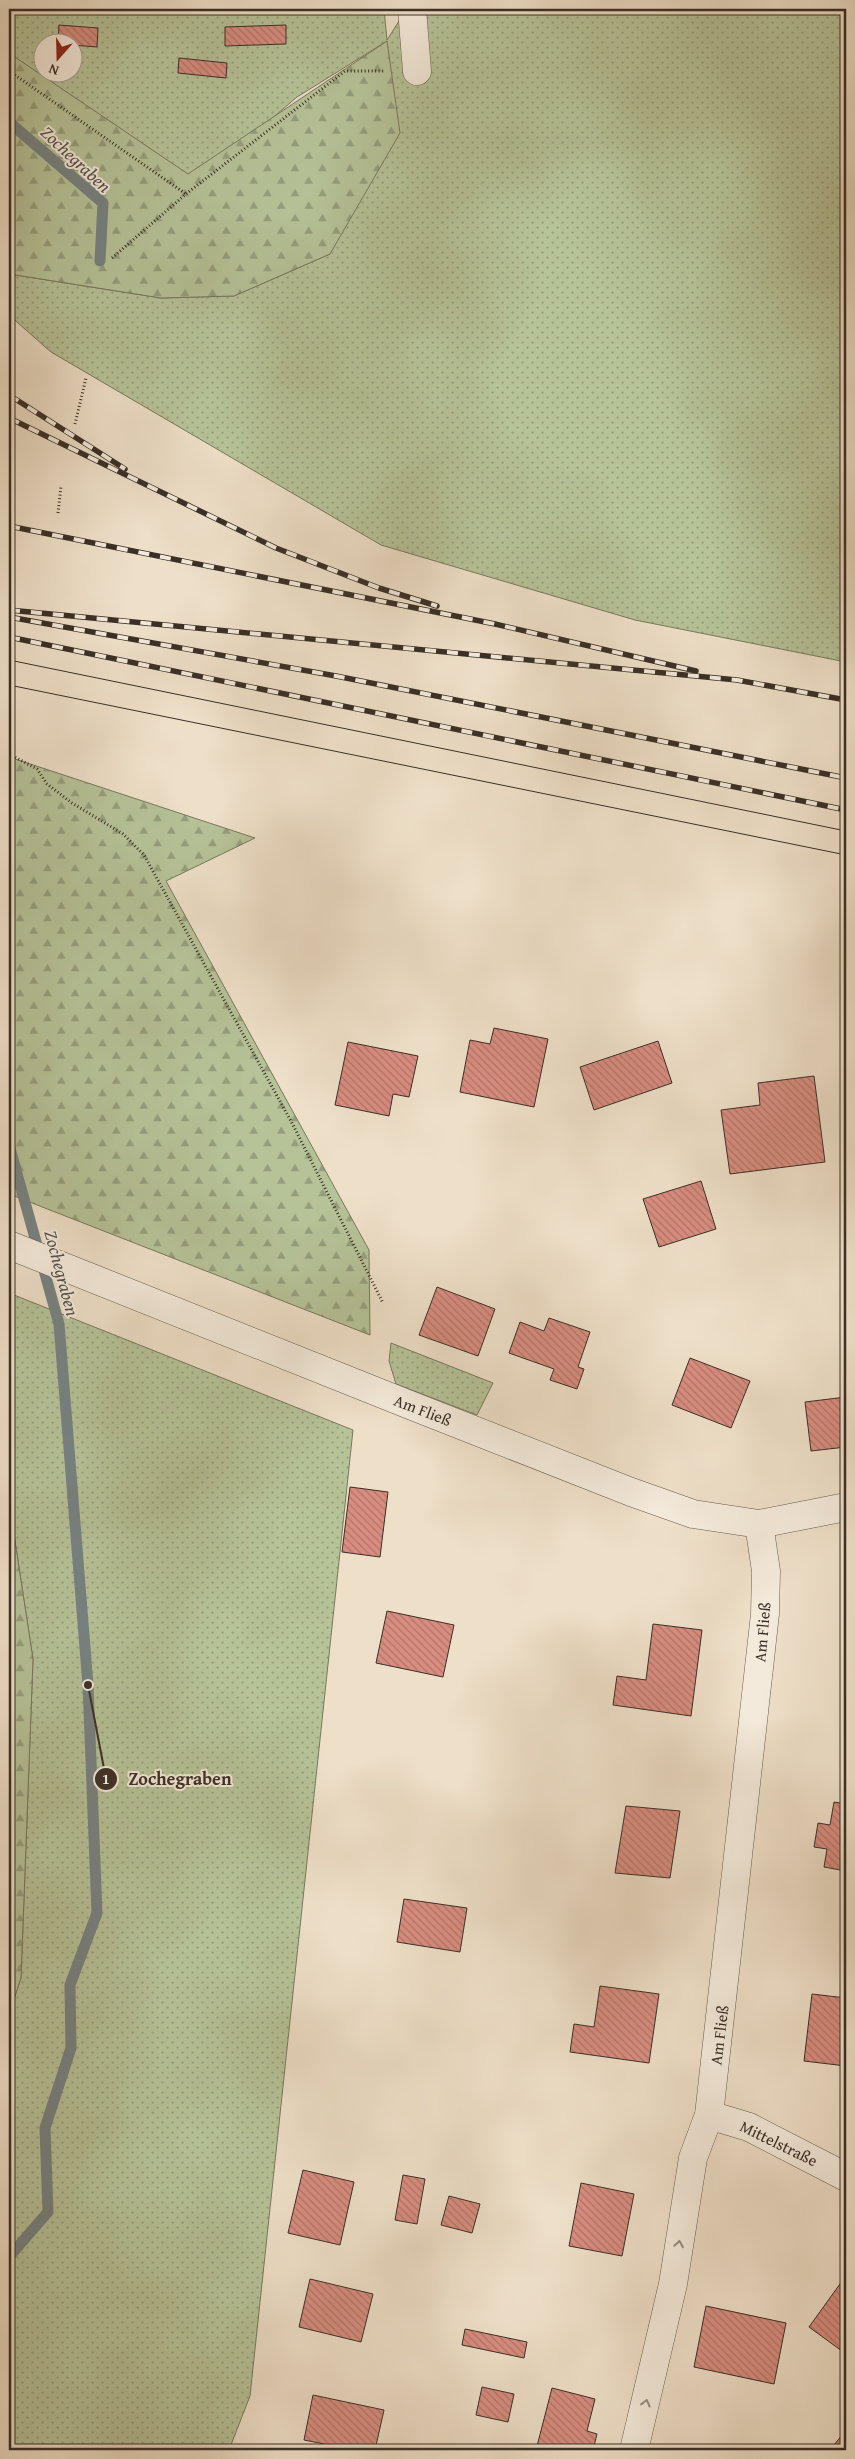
<svg xmlns="http://www.w3.org/2000/svg" width="855" height="2459" viewBox="0 0 855 2459" font-family="'Gentium Book Plus',serif">
  <style>
    .green { fill: url(#green-dots); stroke: #78785f; fill-rule: evenodd }
    .forest { fill: url(#forest-firs); stroke: #78785f }
    .lines { fill: none; stroke-linecap: round; stroke-linejoin: round }
    .stream { stroke: #778283; stroke-width: 11 }
    .building { fill: url(#building-back-hatch); stroke: #3a2f26 }
    .street-casing { stroke: #675b4e; stroke-width: 29 }
    .path { stroke: #3a2f26; stroke-width: 3; stroke-dasharray: 1 2.5; stroke-linecap: butt }
    .street { stroke: #f4eadb; stroke-width: 28 }
    .tram { stroke: #3a2f26; stroke-width: 1 }
    .rail-casing { stroke: #3a2f26; stroke-width: 5.5 }
    .rail { stroke: #f4eadb; stroke-width: 4; stroke-dasharray: 11; stroke-linecap: butt }
    .oneway { stroke: #978c80 }
    .labels { text-anchor: middle; dominant-baseline: central; stroke-width: 4; stroke-linejoin: round; paint-order: stroke }
    .street-label { font-size: 16px; fill: #3a2f26; stroke: #f4eadb }
    .water-label { font-size: 18px; font-style: italic; fill: #54524d; stroke: #f4eadb }
    .leader { fill: none; stroke: #3a2f26; stroke-width: 2 }
    .callout-dot { fill: #3a2f26; stroke: #f4eadb; stroke-width: 2 }
    .mark-label { font-size: 15px; text-anchor: middle; font-weight: bold; fill: #fff }
    .callout-label { font-size: 18px; text-anchor: middle; font-weight: bold; fill: #3a2f26; stroke: #f4eadb; stroke-width: 4; stroke-linejoin: round; paint-order: stroke }
  </style>
  <defs>
    <pattern id="green-dots" width="8" height="8" patternUnits="userSpaceOnUse" patternTransform="scale(1.25)"><rect width="8" height="8" fill="#b6c298"/><path d="M2 2h.1M6 6h.1" fill="none" stroke="#959e7c" stroke-width="1.8" stroke-linecap="round"/></pattern>
    <pattern id="forest-firs" width="22" height="20" patternUnits="userSpaceOnUse" patternTransform="scale(1.25)"><rect width="22" height="20" fill="#b6c298"/><path d="M5 1l3.5 6h-7zM16 11l3.5 6h-7z" fill="#959e7c"/></pattern>
    <pattern id="building-back-hatch" width="6" height="6" patternUnits="userSpaceOnUse" patternTransform="scale(1.25)"><rect width="6" height="6" fill="#d98d81"/><path d="M-1 5l2 2M0 0l6 6M5-1l2 2" fill="none" stroke="#b17469"/></pattern>
  </defs>
  <rect width="100%" height="100%" fill="#eedfc8"/>
  <filter id="stains"><feTurbulence type="fractalNoise" baseFrequency=".004" numOctaves="4"/><feColorMatrix values="0 0 0 0 .2 0 0 0 0 .09 0 0 0 0 .02 0 0 0 .5 -.17"/></filter>
  <radialGradient id="worn" r=".72"><stop offset=".6" stop-color="#630" stop-opacity="0"/><stop offset="1" stop-color="#630" stop-opacity=".3"/></radialGradient>
  <g class="green">
    <path d="M9 9H384L387 40 399 21 422 9H846V662L635 620 381 545 51 352 9 315V274L161 298 234 296 330 254 387 41 297 97 179 198 9 77ZM42 42H72V72H42Z"/>
    <polygon points="9,1293 353,1430 250,2396 229,2450 9,2450 9,2014 21,1978 33,1659 9,1502"/>
    <polygon points="391,1343 493,1383 477,1415 396,1384 389,1361"/>
  </g>
  <g class="forest">
    <polygon points="387,41 400,133 330,254 234,296 161,298 9,274 9,53 188,174"/>
    <polygon points="9,757 255,838 166,881 369,1250 370,1335 9,1194"/>
    <polygon points="9,1502 33,1659 21,1978 9,2014"/>
  </g>
  <g class="lines">
    <g class="stream">
      <polyline points="9,122 103,203 100,261"/>
      <polyline points="9,1145 59,1324 88,1685 97,1913 70,1985 71,2048 45,2128 48,2212 9,2257"/>
    </g>
  </g>
  <g class="building">
    <polygon points="59,25 98,28 97,47 72,45 72,42 58,42"/>
    <polygon points="286,25 286,44 225,46 225,27"/>
    <polygon points="179,58 227,63 226,78 178,73"/>
    <polygon points="494,1028 548,1039 534,1107 460,1092 470,1040 490,1044"/>
    <polygon points="658,1041 672,1083 594,1110 580,1067"/>
    <polygon points="348,1042 418,1056 409,1097 393,1094 389,1116 335,1105"/>
    <polygon points="814,1076 825,1162 730,1174 721,1110 760,1105 758,1083"/>
    <polygon points="701,1181 716,1229 659,1247 643,1199"/>
    <polygon points="437,1287 495,1309 478,1356 419,1335"/>
    <polygon points="549,1318 590,1332 578,1367 584,1369 577,1389 550,1380 554,1369 509,1353 520,1322 544,1331"/>
    <polygon points="690,1358 750,1381 731,1428 672,1405"/>
    <polygon points="846,1397 846,1447 811,1451 805,1402"/>
    <polygon points="350,1487 388,1492 380,1557 342,1552"/>
    <polygon points="387,1611 454,1625 443,1677 376,1663"/>
    <polygon points="653,1624 702,1630 691,1716 613,1705 617,1676 646,1680"/>
    <polygon points="834,1802 846,1804 846,1871 824,1867 827,1849 814,1847 818,1823 830,1825"/>
    <polygon points="626,1806 680,1811 670,1878 615,1873"/>
    <polygon points="404,1899 467,1908 460,1952 397,1942"/>
    <polygon points="600,1986 659,1994 649,2063 570,2052 574,2024 594,2027"/>
    <polygon points="812,1994 846,1998 846,2066 804,2061"/>
    <polygon points="303,2170 354,2182 340,2245 288,2233"/>
    <polygon points="403,2175 425,2179 417,2224 395,2220"/>
    <polygon points="581,2183 634,2194 622,2256 569,2246"/>
    <polygon points="449,2196 480,2204 472,2233 441,2225"/>
    <polygon points="845,2277 846,2278 846,2354 809,2327"/>
    <polygon points="310,2279 373,2294 361,2342 299,2327"/>
    <polygon points="706,2306 786,2323 774,2384 694,2367"/>
    <polygon points="465,2329 527,2342 524,2358 462,2345"/>
    <polygon points="482,2387 514,2394 508,2422 476,2415"/>
    <polygon points="552,2388 595,2399 587,2431 597,2434 593,2450 536,2450"/>
    <polygon points="313,2395 384,2410 375,2450 354,2450 304,2440"/>
    <polygon points="846,2430 846,2450 830,2450"/>
  </g>
  <g class="lines">
    <defs>
      <g id="street">
        <polyline points="412,9 417,71"/>
        <polyline points="9,1245 410,1405 631,1492 693,1514 759,1524 846,1507"/>
        <polyline points="709,2115 749,2127 846,2177"/>
        <polyline points="634,2450 673,2284 693,2158 709,2115 765,1614 766,1571 759,1524"/>
      </g>
    </defs>
    <use href="#street" class="street-casing"/>
    <g class="path">
      <polyline points="9,71 186,194"/>
      <polyline points="112,258 186,194 345,71 384,71"/>
      <polyline points="75,424 86,378"/>
      <polyline points="58,513 61,486"/>
      <polyline points="9,754 37,769 47,784 72,803 123,834 144,855 292,1123 383,1303"/>
    </g>
    <use href="#street" class="street"/>
    <g class="tram">
      <polyline points="9,660 846,831"/>
      <polyline points="9,685 846,855"/>
    </g>
    <defs>
      <g id="rail">
        <polyline points="9,395 125,469"/>
        <polyline points="9,418 276,548 379,588 437,606"/>
        <polyline points="9,526 495,624 696,671"/>
        <polyline points="9,610 737,680 846,700"/>
        <polyline points="9,617 336,676 846,778"/>
        <polyline points="9,637 846,810"/>
      </g>
    </defs>
    <use href="#rail" class="rail-casing"/>
    <use href="#rail" class="rail"/>
  </g>
  <defs><path id="oneway-chevron" d="M-2-3.5L2.5 0L-2 3.5" fill="none" stroke-width="1.6" stroke-linecap="round" stroke-linejoin="round" transform="scale(1.25)"/></defs>
  <g class="oneway">
    <use href="#oneway-chevron" transform="translate(679 2244) rotate(-81)"/>
    <use href="#oneway-chevron" transform="translate(646 2403) rotate(-76)"/>
  </g>
  <g class="labels">
    <g class="street-label">
      <text transform="translate(423 1410) rotate(21)">Am Fließ</text>
      <text transform="translate(762 1632) rotate(-85)">Am Fließ</text>
      <text transform="translate(719 2035) rotate(-83)">Am Fließ</text>
      <text transform="translate(779 2143) rotate(26)">Mittelstraße</text>
    </g>
    <g class="water-label">
      <text transform="translate(76 159) rotate(43)">Zochegraben</text>
      <text transform="translate(62 1273) rotate(75)">Zochegraben</text>
    </g>
  </g>
  <path class="leader" d="M88 1685L106 1779"/>
  <g class="callout-dot">
    <circle cx="88" cy="1685" r="5"/>
    <circle cx="106" cy="1779" r="12"/>
  </g>
  <g class="mark-label">
    <text x="106" y="1784">1</text>
  </g>
  <g class="callout-label">
    <text x="180" y="1785">Zochegraben</text>
  </g>
  <rect width="855" height="2459" fill="none" stroke="#eedfc8" stroke-width="30"/>
  <rect x="10" y="10" width="835" height="2439" fill="none" stroke="#3a2f26" stroke-width="2.5"/>
  <rect x="15" y="15" width="825" height="2429" fill="none" stroke="#3a2f26"/>
  <g transform="translate(58 58) rotate(200)"><circle r="24" fill="#f4eadb" stroke="#aa9f93"/>
  <path d="M0-4L9 19L0 12L-9 19Z" fill="#8f2418"/>
  <text y="-8" font-size="14" font-weight="bold" text-anchor="middle" fill="#3a2f26">N</text>
  </g>
  <rect width="100%" height="100%" filter="url(#stains)"/>
  <rect width="100%" height="100%" fill="url(#worn)"/>
</svg>
